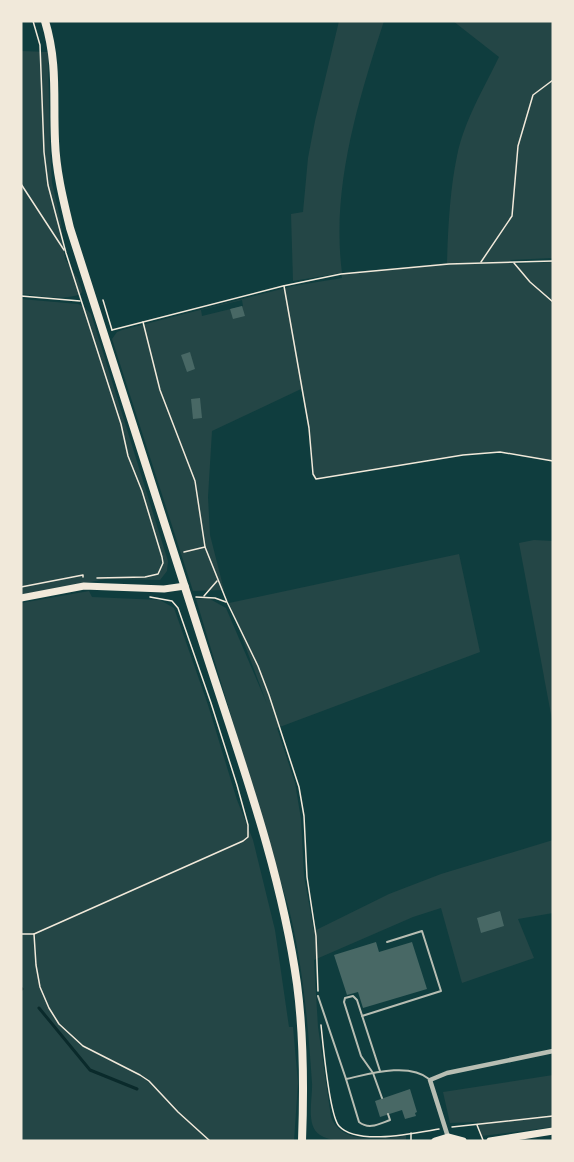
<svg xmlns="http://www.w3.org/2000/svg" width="574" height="1162" viewBox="0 0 574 1162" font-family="'Noto Sans',sans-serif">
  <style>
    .green { fill: #244646; fill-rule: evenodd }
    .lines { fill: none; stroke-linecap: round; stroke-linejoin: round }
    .stream { stroke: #0a2a2b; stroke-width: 3 }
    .building { fill: #486865 }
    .path { stroke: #f1e9da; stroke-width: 1.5 }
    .service { stroke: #b8beb3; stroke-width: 2 }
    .minor { stroke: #b8beb3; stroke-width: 4.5 }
    .secondary { stroke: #f1e9da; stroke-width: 7 }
    .primary { stroke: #f1e9da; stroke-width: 8 }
  </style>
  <rect width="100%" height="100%" fill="#0f3d3e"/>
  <g class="green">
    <path d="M339 21H384C358 101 331 188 342 273L447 263C448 229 450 189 457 156 464 121 484 88 499 57L453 21H553V258L510 260 514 264 553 262V461L500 452 463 455 316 479 313 474 309 428 301 389 212 431 208 497 210 535 224 590 193 591 112 339 117 332 122 330 293 286 342 278 341 273 293 281 291 214 303 212 308 158 315 121ZM242 300 243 306 202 316 201 310Z"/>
    <path d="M21 51 48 52 50 149 52 183 61 222 65 259 78 279 82 291 81 294C62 301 41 296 21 294Z"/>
    <polygon points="21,299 78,304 83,306 91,314 168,561 167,571 160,580 106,579 21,595"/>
    <polygon points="534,540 553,541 553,725 519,543"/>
    <path d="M459 554 480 652 277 728 295 783 301 819 304 876 314 931 389 894 441 874 553 840V913L518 919 534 958 462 983 441 908 413 917 314 960 318 1027 331 1117C342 1146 382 1138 406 1136V1141C385 1141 336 1146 320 1135 305 1125 313 1098 312 1083 308 1024 303 966 289 909L196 599 208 598 226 608 267 704 229 603Z"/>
    <polygon points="89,591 92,597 160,600 174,608 208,705 237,800 253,840 275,930 289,1027 293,1027 298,1083 294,1141 21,1141 21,603"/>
    <polygon points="553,1075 553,1127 482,1136 477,1122 450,1123 443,1092"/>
  </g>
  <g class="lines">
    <g class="stream">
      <polyline points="21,988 22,989"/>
      <polyline points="39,1008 90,1070 137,1089"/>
    </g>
  </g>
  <g class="building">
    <polygon points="242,306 245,316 233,319 230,309"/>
    <polygon points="190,352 195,369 187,372 181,355"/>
    <polygon points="200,398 202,418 193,419 191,399"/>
    <polygon points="500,911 504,926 481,933 477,918"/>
    <polygon points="376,942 379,952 412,942 427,989 363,1008 358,992 347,995 334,955"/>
    <polygon points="410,1089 417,1112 415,1113 416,1116 405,1119 402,1110 380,1117 375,1101"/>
  </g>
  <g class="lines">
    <g class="path">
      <polyline points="33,21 40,45 44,152 48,185 66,253 121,424 128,456 142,491 162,557 163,563 158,574 145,577 97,578"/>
      <polyline points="21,184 64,250"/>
      <polyline points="481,262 512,216 518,146 533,95 553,80"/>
      <polyline points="514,263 530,282 553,302"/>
      <polyline points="284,286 309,428 313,474 316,479 463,455 500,452 553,461"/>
      <polyline points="21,296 80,301"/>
      <polyline points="103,300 112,330"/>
      <polyline points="143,322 160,390 195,481 205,547 227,602 258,666 269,695 299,787 304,816 307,877 316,936 318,991"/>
      <polyline points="112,330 283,286 341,274 449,264 553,261"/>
      <polyline points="184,552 205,547"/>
      <polyline points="21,587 83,575 83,577"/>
      <polyline points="204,596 217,581"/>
      <polyline points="196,597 215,598 226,602"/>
      <polyline points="21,934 34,934 36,965 40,987 49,1008 59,1024 83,1046 140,1075 149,1081 178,1112 210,1141"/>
      <polyline points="34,934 243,841 248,837 248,825 237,785 211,703 178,608 172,601 150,597"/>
      <path d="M321 1025C323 1043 329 1115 339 1126 357 1146 415 1133 439 1129"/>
      <polyline points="477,1125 483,1140"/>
      <polyline points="452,1127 553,1116"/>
      <polyline points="411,1141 411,1133"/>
    </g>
    <g class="service">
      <path d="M318 996 346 1079C369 1074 409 1062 429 1079"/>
      <polyline points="362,1016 441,991 422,931 387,942"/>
      <polyline points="380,1071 357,1000 353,996 345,998 344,1002 361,1056 373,1073 382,1098"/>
      <path d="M346 1079 359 1122C369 1130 379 1124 390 1120L388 1114"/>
    </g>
    <polyline class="minor" points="448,1137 430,1080 447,1073 553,1051"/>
    <g class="secondary">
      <polyline points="21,598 84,586 164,589 185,586"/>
      <polyline points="435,1141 448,1137 463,1141"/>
      <polyline points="490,1141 553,1131"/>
    </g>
    <path class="primary" d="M45 21C58 64 53 98 55 141 56 171 63 199 70 228 114 369 161 509 205 650 240 759 281 870 297 984 304 1037 304 1088 302 1141"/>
  </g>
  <rect width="574" height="1162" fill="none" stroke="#f1e9da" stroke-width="45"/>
</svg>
